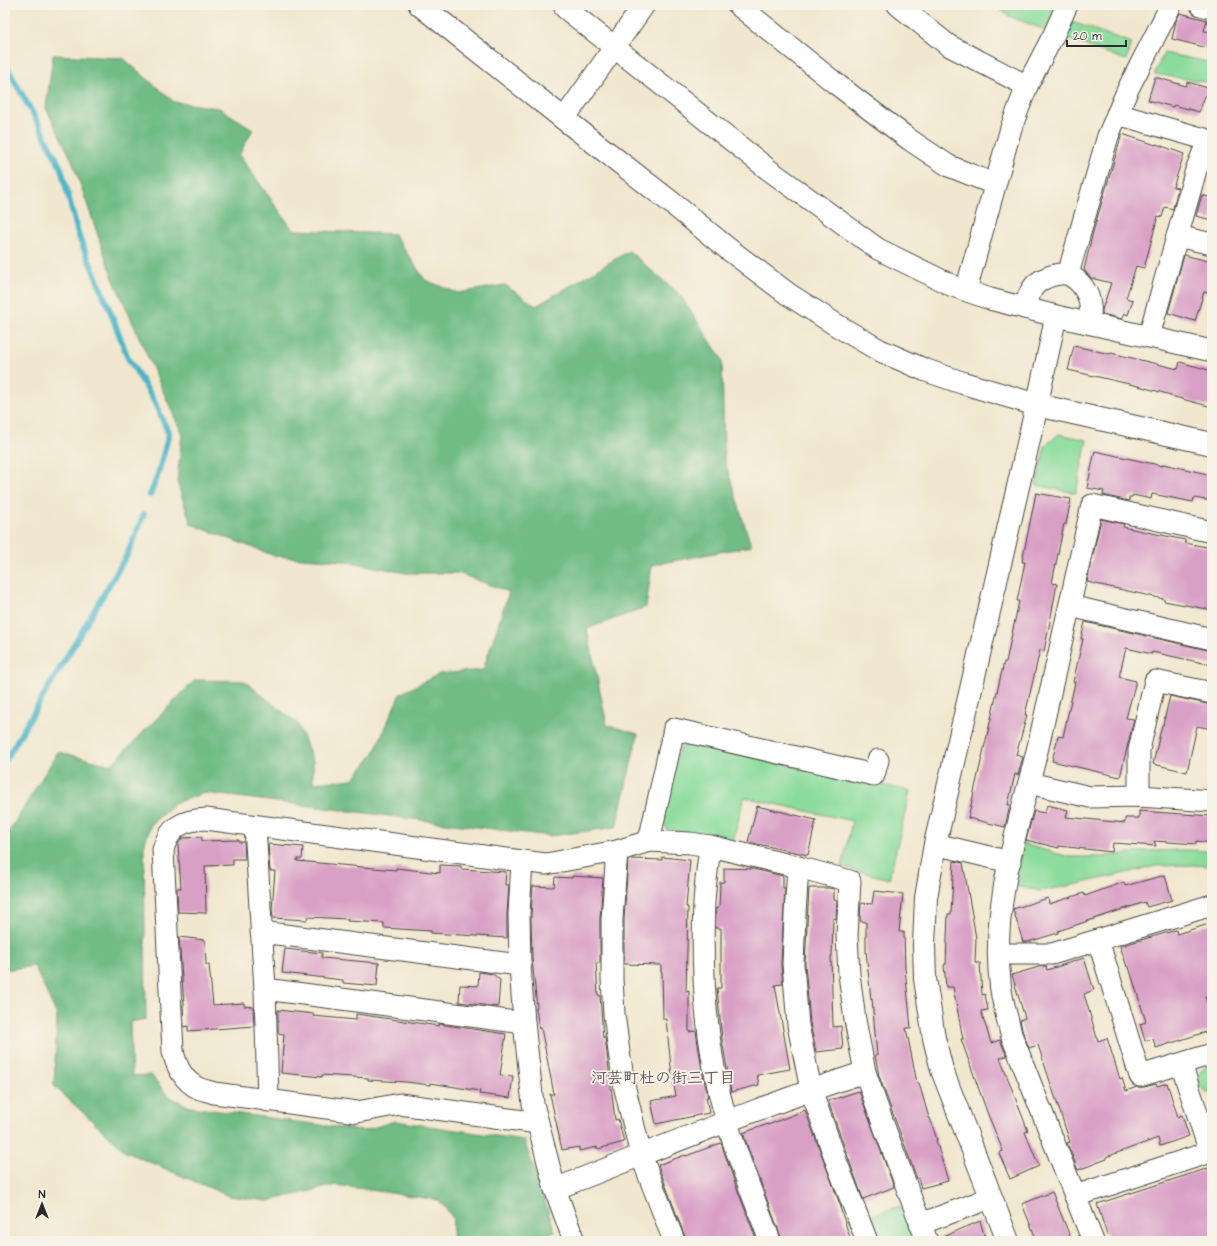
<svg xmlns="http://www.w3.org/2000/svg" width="1217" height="1246" viewBox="0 0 1217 1246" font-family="'Architects Daughter','Klee One',sans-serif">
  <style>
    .green { fill: #8bdc9c; stroke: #5b8464 }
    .forest { fill: #70bc84; stroke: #4e7458 }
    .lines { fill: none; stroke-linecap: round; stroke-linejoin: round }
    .stream { stroke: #4cb6c9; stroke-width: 6 }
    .building { fill: #d9a0c6 }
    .street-casing { stroke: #494743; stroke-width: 23 }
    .secondary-casing { stroke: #494743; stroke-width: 24 }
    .street { stroke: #fff; stroke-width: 21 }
    .secondary { stroke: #fff; stroke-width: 22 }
    .labels { text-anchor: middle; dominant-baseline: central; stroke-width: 3.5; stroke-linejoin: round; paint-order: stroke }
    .neighbourhood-label { font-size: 16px; font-weight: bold; fill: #685461; stroke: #f7f3e8 }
  </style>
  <rect width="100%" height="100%" fill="#f7f3e8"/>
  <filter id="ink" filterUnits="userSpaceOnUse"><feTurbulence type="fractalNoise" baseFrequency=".025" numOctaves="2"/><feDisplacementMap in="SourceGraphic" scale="8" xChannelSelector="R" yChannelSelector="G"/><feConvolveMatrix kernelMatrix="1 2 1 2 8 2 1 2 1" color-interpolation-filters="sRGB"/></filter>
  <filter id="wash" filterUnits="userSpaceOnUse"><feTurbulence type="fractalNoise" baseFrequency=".012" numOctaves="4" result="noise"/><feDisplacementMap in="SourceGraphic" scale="16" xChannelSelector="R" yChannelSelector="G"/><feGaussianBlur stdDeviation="0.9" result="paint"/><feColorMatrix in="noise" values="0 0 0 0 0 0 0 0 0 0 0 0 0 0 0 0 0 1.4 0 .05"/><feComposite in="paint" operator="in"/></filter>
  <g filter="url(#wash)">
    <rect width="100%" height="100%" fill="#f1e7ce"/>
    <g class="green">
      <polygon points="994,5 1043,5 1057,13 1050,32 1009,16"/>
      <polygon points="1072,22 1132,43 1126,60 1065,38"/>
      <polygon points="1164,53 1212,63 1212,83 1154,74"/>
      <polygon points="1059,434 1087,440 1076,493 1036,485 1045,446"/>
      <polygon points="693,743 910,791 889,879 842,867 852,821 744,797 733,842 668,832 663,820 679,749"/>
      <polygon points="1023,844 1069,857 1103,857 1145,851 1186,850 1212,851 1212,866 1192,865 1156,866 1078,884 1041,891 1014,886"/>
      <path d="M1210 1065H1212V1095C1196 1090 1192 1072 1210 1065Z"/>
      <polygon points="901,1206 912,1236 897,1241 878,1241 869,1216"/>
    </g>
    <polygon class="forest" points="53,55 123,58 174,102 219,108 253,129 239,155 293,230 394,234 425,280 458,293 505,285 536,306 629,251 680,295 722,359 724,458 751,546 652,565 646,607 587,629 607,725 638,734 616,827 550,836 205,793 177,802 151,824 144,846 146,1019 130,1022 132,1076 151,1075 168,1096 190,1107 363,1131 395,1121 524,1140 555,1232 536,1241 452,1241 453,1218 439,1200 336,1185 268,1201 229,1196 126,1152 54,1086 57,1015 34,966 5,970 5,838 58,752 111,765 195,680 244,681 298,724 313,761 313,783 353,779 373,755 400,694 439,674 483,670 509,592 458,573 406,573 344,561 275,556 191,524 177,482 182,434 112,276 72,160 46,108"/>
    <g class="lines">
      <g class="stream">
        <polyline points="5,64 38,123 61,168 79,237 107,303 128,358 153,399 169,434 157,477 150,495"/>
        <polyline points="5,761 127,555 144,514"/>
      </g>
    </g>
    <g id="blocks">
      <g class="building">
        <polygon points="1180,13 1207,20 1204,31 1212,32 1212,49 1172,39 1176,21"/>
        <polygon points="1155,77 1186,86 1187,82 1208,88 1199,112 1174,105 1173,107 1148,100"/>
        <polygon points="1122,134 1156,145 1156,144 1184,154 1173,187 1178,188 1173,209 1165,207 1162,217 1158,216 1144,268 1136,266 1126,298 1133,300 1128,315 1124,313 1122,319 1102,314 1102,310 1111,283 1091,278 1084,270 1093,232"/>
        <polygon points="1202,195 1212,198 1212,220 1196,216"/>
        <polygon points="1184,255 1212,262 1212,294 1204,292 1195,321 1168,313"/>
        <polygon points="1074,346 1110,354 1111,353 1178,369 1180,362 1212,371 1212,407 1171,396 1171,395 1138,386 1068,370"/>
        <polygon points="1095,451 1163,466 1163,464 1212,475 1212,501 1194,498 1193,502 1152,494 1151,499 1133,495 1132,497 1129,497 1129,501 1103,495 1104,491 1087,488"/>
        <polygon points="1036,493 1071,499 1066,524 1064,524 1052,583 1057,584 1049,627 1044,651 1040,650 1025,715 1027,715 1016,755 1023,757 1018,775 1015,774 1008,805 1010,805 1005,827 968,818 1004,662 1006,662 1019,601 1017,601 1025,562 1022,562"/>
        <polygon points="1101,519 1124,524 1123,527 1185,540 1185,543 1212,548 1212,610 1164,601 1164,599 1087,582"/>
        <polygon points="1085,622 1212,651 1212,665 1152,652 1152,654 1126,648 1119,677 1136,681 1126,718 1134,719 1120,777 1052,761 1058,736 1063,737 1075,682 1073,682 1083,639 1081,639"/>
        <polygon points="1170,696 1212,705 1212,729 1197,726 1187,772 1153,764 1162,725 1163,725"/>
        <polygon points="1047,805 1068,810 1066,817 1125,823 1125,818 1139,818 1139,811 1212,816 1212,843 1196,841 1196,844 1154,841 1156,846 1113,843 1112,852 1059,846 1059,848 1026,840 1034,811 1045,813"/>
        <polygon points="757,806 816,820 808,855 748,842"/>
        <polygon points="202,837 202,841 239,840 239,842 244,842 245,859 233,859 233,865 205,866 206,913 178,912 177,888 181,888 178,845 182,838"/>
        <polygon points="268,844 303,847 302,859 297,859 297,861 396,870 396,868 440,873 440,865 461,866 461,869 506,872 505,885 509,885 507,914 507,938 431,933 431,931 384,928 384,923 347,921 348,919 308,917 307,920 273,918 272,909 275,871 270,871"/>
        <polygon points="662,857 690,860 686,907 688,907 686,992 689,991 689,1032 696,1031 702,1070 708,1097 706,1097 709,1113 656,1124 651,1101 676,1096 672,1076 666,1019 663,1019 662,972 661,972 661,965 624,964 624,919 628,860 632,859 662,860"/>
        <polygon points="954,861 963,863 976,938 975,963 980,963 982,995 985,994 988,1010 981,1011 991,1043 1000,1040 1007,1056 1000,1058 1028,1131 1025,1132 1039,1166 1010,1179 999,1153 1003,1151 987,1112 961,1039 963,1039 953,987 946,987 944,965 946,964 948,914 951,914"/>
        <polygon points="724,868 753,869 783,876 783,888 785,888 781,964 783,984 775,985 790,1069 757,1075 759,1085 731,1092 722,1039 717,988 721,988 721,928 715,928 716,908 719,908 720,882 724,882"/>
        <polygon points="1165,875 1172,900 1147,907 1145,902 1058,931 1058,933 1028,942 1023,942 1013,909 1048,898 1049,904 1084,893 1085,896 1124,882 1125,886"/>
        <polygon points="572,876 603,878 600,919 600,963 596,963 598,995 600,995 603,1038 605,1037 615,1120 618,1119 624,1142 598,1149 597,1147 579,1151 579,1147 562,1150 550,1094 554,1094 541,1028 539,1029 536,1008 537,1007 532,959 531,914 533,886 554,887 555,877 572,878"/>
        <polygon points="809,888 829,888 834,889 834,900 837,901 836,919 833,918 832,956 831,956 833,1027 841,1026 843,1049 816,1052 810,1023 805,964"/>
        <polygon points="874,891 903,894 899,932 904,932 905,968 911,1028 906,1028 917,1083 919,1083 929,1118 930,1118 937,1140 936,1140 948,1181 921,1188 918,1178 917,1179 879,1076 875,1055 877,1055 872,999 871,1000 866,951 866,922 860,921 861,903 872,904"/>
        <polygon points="1212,923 1212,996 1205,997 1212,1017 1212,1030 1156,1048 1153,1039 1145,1041 1140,1024 1146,1022 1129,967 1127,967 1120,946 1176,930 1177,934"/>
        <polygon points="179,937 205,940 206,965 209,965 213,1005 244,1003 244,1006 253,1007 254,1026 188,1031 188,1026 184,1027 183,1005 184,1005"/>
        <polygon points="285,949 322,953 322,958 379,963 377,986 343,983 343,980 282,973"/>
        <polygon points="1084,958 1094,990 1084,994 1098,1041 1107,1038 1120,1079 1122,1078 1126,1091 1137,1087 1144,1087 1156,1084 1157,1086 1167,1083 1178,1117 1182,1115 1189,1136 1160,1146 1158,1138 1106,1157 1107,1159 1078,1170 1067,1143 1070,1142 1038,1045 1029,1048 1022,1030 1020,1020 1025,1018 1012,975 1042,966 1046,966 1047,970"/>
        <polygon points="479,972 493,974 500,980 498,1007 459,1002 460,985 478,986"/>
        <polygon points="278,1010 314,1014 313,1016 356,1020 356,1014 439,1026 439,1024 506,1034 500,1075 513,1076 510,1098 479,1094 480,1091 430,1083 430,1085 406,1082 368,1080 368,1078 322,1075 322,1077 281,1073 284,1034 278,1033"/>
        <polygon points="859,1091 894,1187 863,1199 828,1101"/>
        <polygon points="805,1110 841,1207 840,1207 851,1241 782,1241 781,1237 748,1148 743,1133 768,1124 768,1125"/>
        <polygon points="721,1143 736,1186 757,1241 686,1241 685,1237 658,1165 685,1155 686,1156"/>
        <polygon points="1212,1167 1212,1237 1200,1241 1109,1241 1097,1204"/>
        <polygon points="1052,1192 1072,1241 1037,1241 1022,1204"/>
        <polygon points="980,1221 986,1241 939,1241 938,1239"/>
      </g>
    </g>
  </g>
  <g filter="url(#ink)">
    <use href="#blocks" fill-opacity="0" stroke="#494743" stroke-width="1"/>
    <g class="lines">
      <defs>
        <g id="street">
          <polyline points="738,5 835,83 910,140 949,166 994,184"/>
          <polyline points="898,5 948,45 1027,86"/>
          <polyline points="1201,5 1212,8"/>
          <polyline points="565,8 769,170 878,249 953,286 990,299 1056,316 1212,351"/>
          <polyline points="1117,114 1212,141"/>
          <polyline points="564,119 644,5"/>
          <polyline points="1177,236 1212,244"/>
          <polyline points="1068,274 1108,136 1128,89 1171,5"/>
          <polyline points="966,290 1011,128 1027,86 1054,34 1067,5"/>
          <path d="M1025 308C1027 300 1029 292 1035 285 1042 278 1060 271 1069 275 1080 280 1089 293 1090 305 1091 310 1090 317 1089 323"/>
          <polyline points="1149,336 1196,170 1208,141"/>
          <polyline points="1037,405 1056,316"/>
          <polyline points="1070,606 1212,639"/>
          <polyline points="1029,783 1090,797 1139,796 1212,801"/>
          <polyline points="1139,796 1139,750 1155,681 1212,693"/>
          <polyline points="255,826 265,989 268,1101"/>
          <polyline points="649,841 674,729 874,775 878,760"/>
          <polyline points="935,844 1010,862"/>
          <path d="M710 846C708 865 705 884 704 903 701 975 706 1052 727 1122 739 1162 755 1201 770 1241"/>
          <polyline points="617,851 612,919 612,979 614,1014 619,1052 625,1089 641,1155 674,1241"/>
          <path d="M522 861 206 819C183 820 169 827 163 850L173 1051C176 1066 184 1081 198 1088 202 1090 208 1091 214 1093L357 1112 400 1104 538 1123"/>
          <polyline points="798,867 795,914 793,964 798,1025 811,1090 838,1166 867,1241"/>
          <polyline points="261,932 520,965"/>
          <polyline points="1098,940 1140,1076 1212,1054"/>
          <polyline points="999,954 1052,954 1212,905"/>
          <polyline points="265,989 524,1023"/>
          <path d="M555 1189C658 1149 760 1106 865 1072"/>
          <polyline points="1075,1196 1210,1152 1181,1064"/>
          <polyline points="920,1224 977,1203 991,1197"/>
          <polyline points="574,1241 555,1189 533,1104 524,1023 520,965 519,914 522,861 546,864 617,851 649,841 690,843 710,846 798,867 850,881 847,936 849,974 855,1020 865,1072 885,1129 927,1241"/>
          <path d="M1093 1241 1011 1034C1007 1016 1001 999 1000 981 991 904 1020 821 1038 747 1056 666 1074 586 1092 505L1212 532"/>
        </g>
        <g id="secondary">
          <polyline points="420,5 564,119 672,203 727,248 788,294 838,326 879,350 925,370 963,383 1037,405"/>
          <polyline points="1008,1241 942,1070 934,1038 925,979 924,945 926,898 935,844 1037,405 1212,444"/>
        </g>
      </defs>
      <use href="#street" class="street-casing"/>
      <use href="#secondary" class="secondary-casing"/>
      <use href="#street" class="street"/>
      <use href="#secondary" class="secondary"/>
    </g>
  </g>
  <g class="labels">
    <g class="neighbourhood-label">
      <text x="663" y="1078">河芸町杜の街三丁目</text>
    </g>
  </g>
  <rect width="1217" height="1246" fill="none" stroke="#f7f3e8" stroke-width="20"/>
  <g transform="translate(42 1204)" stroke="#f7f3e8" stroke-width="3" paint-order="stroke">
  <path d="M0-3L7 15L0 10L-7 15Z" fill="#2b2b2b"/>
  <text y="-6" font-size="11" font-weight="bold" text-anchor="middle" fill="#2b2b2b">N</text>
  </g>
  <path d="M1067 40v6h59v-6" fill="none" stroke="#2b2b2b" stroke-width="2"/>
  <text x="1073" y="40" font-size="12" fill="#2b2b2b" stroke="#f7f3e8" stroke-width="3" paint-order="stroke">20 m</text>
</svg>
